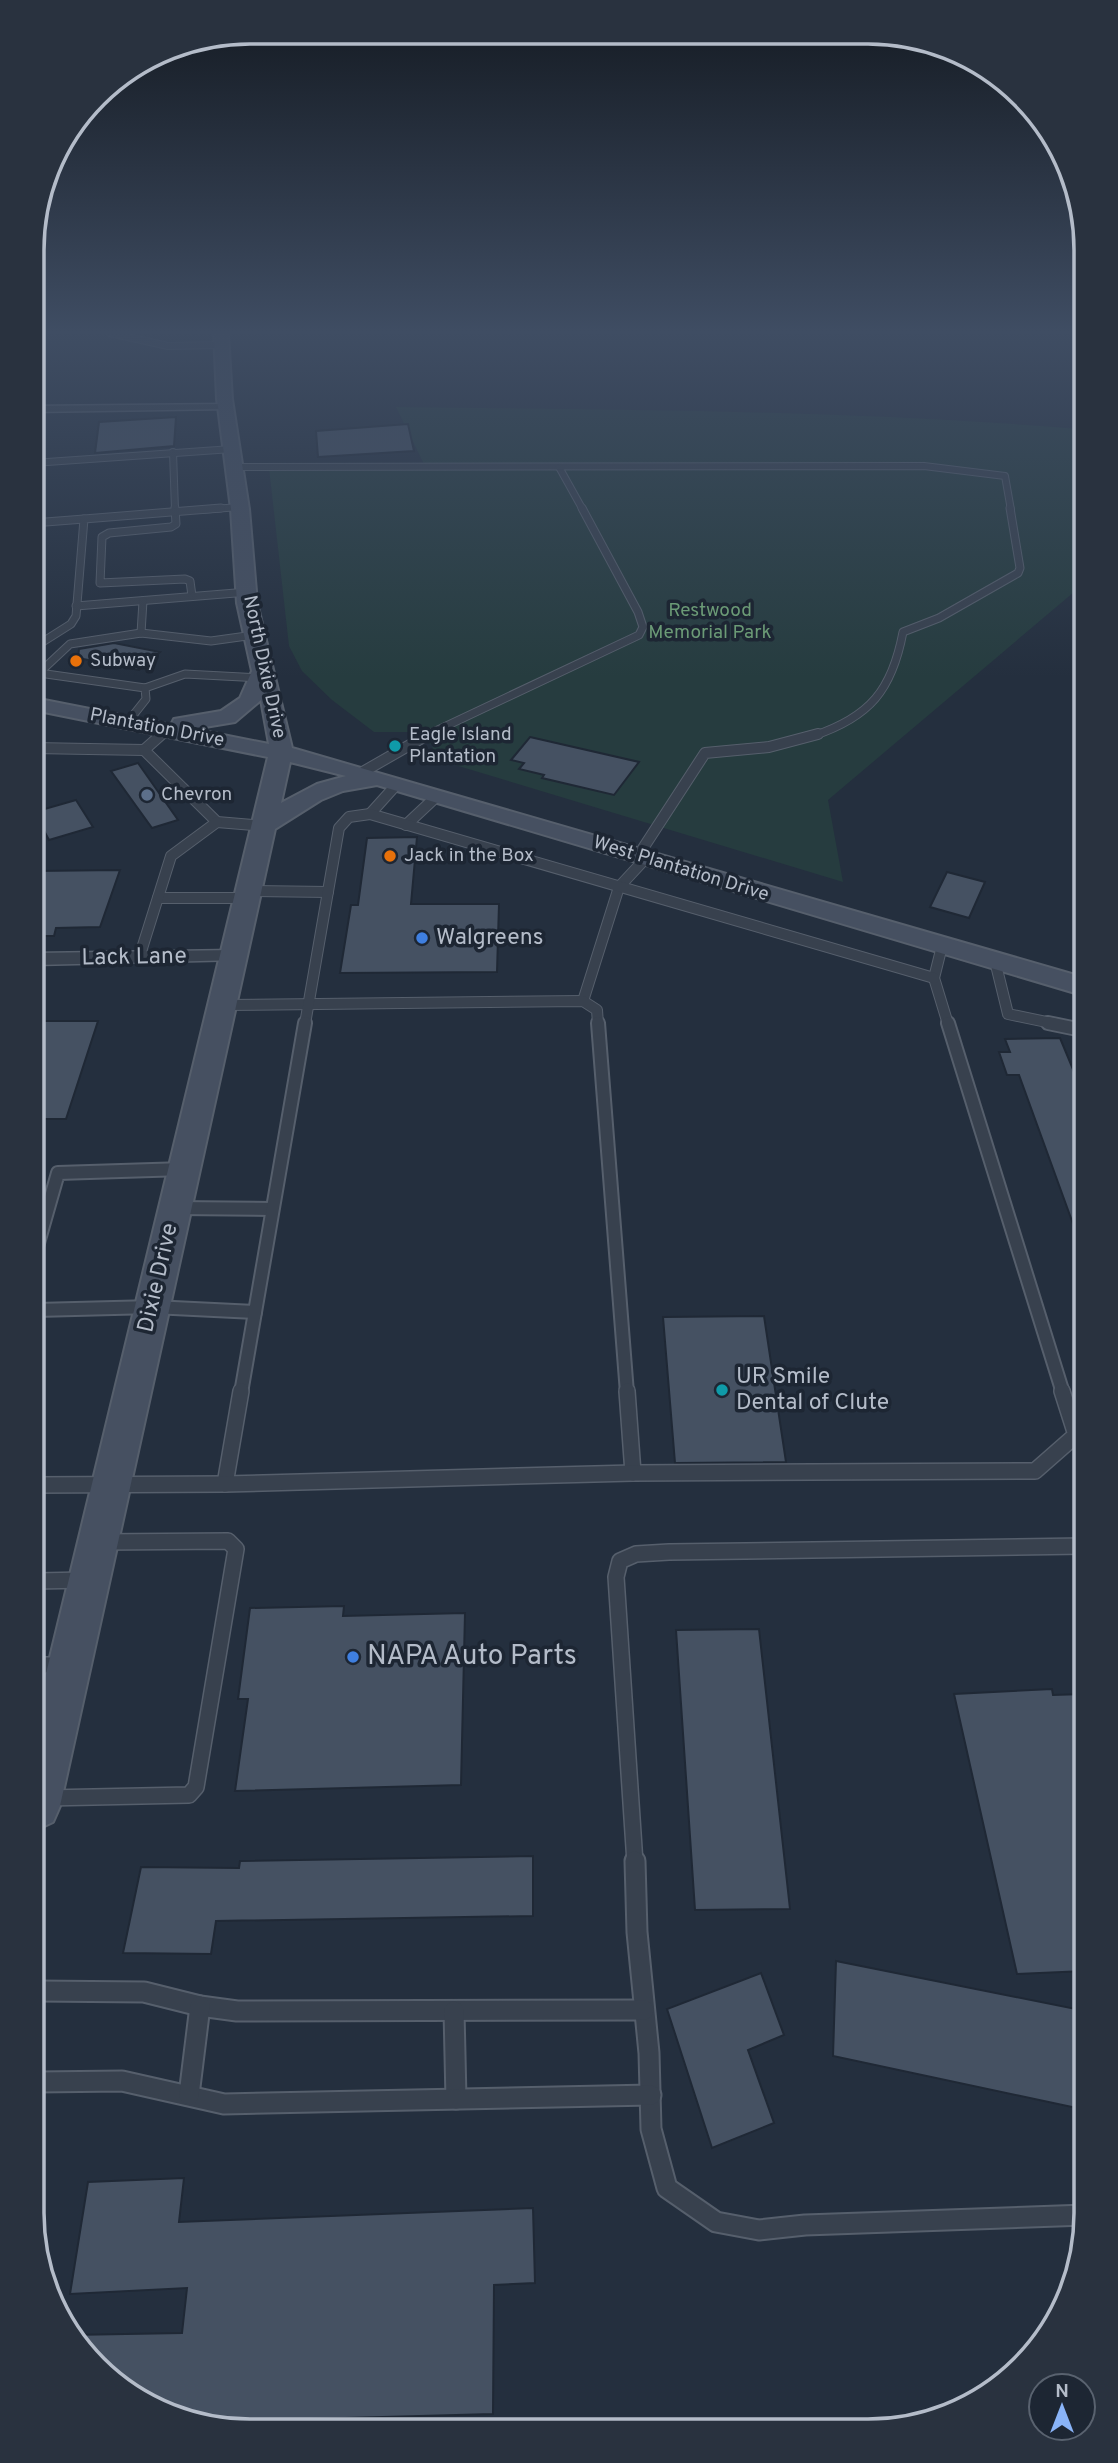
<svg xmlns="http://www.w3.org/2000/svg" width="1118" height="2463" viewBox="0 0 1118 2463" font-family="Overpass,sans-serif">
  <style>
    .green { fill: #263c3f }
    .building { fill: #455162; stroke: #1f2835; stroke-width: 2 }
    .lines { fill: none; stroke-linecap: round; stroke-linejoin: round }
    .lane-far5-casing { stroke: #565f6c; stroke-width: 8 }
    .lane-far4-casing { stroke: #565f6c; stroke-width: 9 }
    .lane-far3-casing { stroke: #565f6c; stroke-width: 12 }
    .lane-far2-casing { stroke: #565f6c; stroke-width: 16 }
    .lane-far1-casing { stroke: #565f6c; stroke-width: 18 }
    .lane-casing { stroke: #565f6c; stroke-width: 23 }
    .street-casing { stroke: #565f6c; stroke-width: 3 }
    .secondary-casing { stroke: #565f6c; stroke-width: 4 }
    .lane-far5 { stroke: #38414e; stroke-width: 6 }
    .lane-far4 { stroke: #38414e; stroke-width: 7 }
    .lane-far3 { stroke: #38414e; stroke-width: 10 }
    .lane-far2 { stroke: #38414e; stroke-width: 12 }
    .lane-far1 { stroke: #38414e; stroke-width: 15 }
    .lane { stroke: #38414e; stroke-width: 19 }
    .street { fill: #38414e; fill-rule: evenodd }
    .secondary { fill: #465061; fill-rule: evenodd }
    .food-dot { fill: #e8710a; stroke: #1d2633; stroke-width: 2.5 }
    .culture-dot { fill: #0f9aa8; stroke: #1d2633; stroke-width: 2.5 }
    .service-dot { fill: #5c6f8a; stroke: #1d2633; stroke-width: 2.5 }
    .shop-dot { fill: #3f7fe0; stroke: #1d2633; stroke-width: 2.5 }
    .labels { text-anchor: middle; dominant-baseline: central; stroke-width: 7; stroke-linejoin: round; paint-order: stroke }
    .far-park-label { font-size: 19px; fill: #6b9a76; stroke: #1d2633 }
    .far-poi-label { font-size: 19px; fill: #b4bcc9; stroke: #1d2633; text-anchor: start }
    .far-street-label { font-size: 19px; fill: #b4bcc9; stroke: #1d2633 }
    .poi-label { font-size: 23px; fill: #b4bcc9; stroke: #1d2633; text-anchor: start }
    .street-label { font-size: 23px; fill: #b4bcc9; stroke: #1d2633 }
    .near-poi-label { font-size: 28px; fill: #b4bcc9; stroke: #1d2633; text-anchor: start }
    .rim { fill: none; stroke: #b4bcc9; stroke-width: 3.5 }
  </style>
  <rect width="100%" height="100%" fill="#242f3e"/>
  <path class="green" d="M396 407C624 410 852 410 1080 429V587L828 800 843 882 435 759 432 745 408 732H374L332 700 302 671 289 646 269 468 424 464Z"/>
  <g class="building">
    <polygon points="176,417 174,446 95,453 99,422"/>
    <polygon points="408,424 414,451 318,457 316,431"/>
    <polygon points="114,643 160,652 139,670 78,658 79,649"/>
    <polygon points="530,737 639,762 614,795 542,778 544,775 519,769 524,763 511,760"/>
    <polygon points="138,763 178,820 152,828 111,771"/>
    <polygon points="76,800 93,827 49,840 34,812"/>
    <polygon points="417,837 411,904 499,904 497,972 340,973 351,905 358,905 367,838"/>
    <polygon points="120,870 100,927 56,928 54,936 34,936 34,871"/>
    <polygon points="947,872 985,882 969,918 930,907"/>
    <polygon points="35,1021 98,1021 66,1119 35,1119"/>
    <polygon points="1060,1038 1082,1091 1083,1242 1080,1243 1019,1075 1007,1075 999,1052 1010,1052 1005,1039"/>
    <polygon points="764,1316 786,1462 675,1463 663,1317"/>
    <polygon points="344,1606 343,1616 465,1613 461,1785 235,1791 248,1699 238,1699 250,1608"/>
    <polygon points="759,1629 790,1909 695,1910 676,1630"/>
    <polygon points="1052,1689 1053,1695 1084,1694 1085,1971 1017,1974 954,1694"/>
    <polygon points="533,1856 533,1916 216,1921 211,1954 123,1953 141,1867 239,1868 240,1861"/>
    <polygon points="836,1961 1081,2010 1086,2110 833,2056"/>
    <polygon points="761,1973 784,2035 748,2050 774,2123 712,2148 667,2009"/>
    <polygon points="184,2178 179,2222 533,2208 535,2283 494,2285 493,2414 196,2422 106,2377 69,2335 182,2333 187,2288 70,2294 88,2182"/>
  </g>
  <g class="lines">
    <defs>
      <g id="lane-far5">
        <polyline points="110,333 168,346 221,345"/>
        <polyline points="173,452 175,510"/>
        <polyline points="33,463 232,449"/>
        <polyline points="234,467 924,466 1005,476 1011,510"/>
        <polyline points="559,467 583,510"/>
        <polyline points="199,510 240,507"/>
      </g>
      <g id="lane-far4">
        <polyline points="175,508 176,524 171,527 109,533 102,537 100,583 185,579 190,581 192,596"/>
        <polyline points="33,523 84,519"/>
        <polyline points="76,606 248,592"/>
        <polyline points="141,633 143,601"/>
        <polyline points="33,648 71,624 76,616 84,519 221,508"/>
        <polyline points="39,673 70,644 141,633 211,641 254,635"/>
        <polyline points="34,678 39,673 145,688 146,699 127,723"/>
        <polyline points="145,688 185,674 260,678"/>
        <polyline points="160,736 167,730"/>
        <polyline points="425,736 639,635 643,627 638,612 582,508"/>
        <path d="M813 736C870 717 892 690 903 632L939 618 1018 573 1020 568 1010 508"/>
      </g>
      <g id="lane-far3">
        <polyline points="34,748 144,750 162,734"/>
        <polyline points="144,750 217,822 264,826"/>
        <polyline points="361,773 429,734"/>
        <polyline points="370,814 397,784"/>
        <polyline points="406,825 437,796"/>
        <polyline points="638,856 705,753 769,747 818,734"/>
        <polyline points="249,891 328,892"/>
        <polyline points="158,898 247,898"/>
        <polyline points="942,946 934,978 948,1024"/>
        <polyline points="139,958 171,856 217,822"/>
        <polyline points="995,961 1008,1014 1056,1024"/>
        <polyline points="583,1001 619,887 645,859"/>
        <polyline points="223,1005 583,1001 597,1010 598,1024"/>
        <polyline points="305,1024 339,828 349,817 370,814 934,978"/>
      </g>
      <g id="lane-far2">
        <polyline points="598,1023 627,1393"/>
        <polyline points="948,1023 1063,1393"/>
        <polyline points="1048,1023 1082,1030"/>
        <polyline points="176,1208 272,1209"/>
        <polyline points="36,1250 58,1173 184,1169"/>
        <polyline points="36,1310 153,1307 255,1312"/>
        <polyline points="241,1393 305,1023"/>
      </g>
      <g id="lane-far1">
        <polyline points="627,1391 633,1473"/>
        <polyline points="225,1484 241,1391"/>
        <polyline points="36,1485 225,1484 633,1473 1035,1471 1076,1435 1062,1391"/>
        <polyline points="37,1581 86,1580"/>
        <polyline points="37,1665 65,1665"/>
        <polyline points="46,1798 189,1795 196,1787 236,1549 228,1541 102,1542"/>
        <polyline points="635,1863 616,1577 620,1561 636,1554 669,1552 1084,1546"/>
      </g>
      <g id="lane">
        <polyline points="635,1861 637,1932 649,2053 651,2129 667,2188 716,2222 759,2230 805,2225 1086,2215"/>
        <polyline points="38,1991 144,1992 200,2006 237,2011 644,2010"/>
        <polyline points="454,2011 456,2099"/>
        <polyline points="38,2082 122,2081 224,2104 651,2095"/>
        <polyline points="189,2095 200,2006"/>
      </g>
      <g id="street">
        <polygon points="226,404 230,405 230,409 33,412 33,406"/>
        <polygon points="234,950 241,952 243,956 241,960 35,965 35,953"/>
      </g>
      <path id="secondary" d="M214 333H228L232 399 249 509 257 603 292 748 1082 977V995L377 785 343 791 321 800 275 829 60 1806 53 1822 38 1829 37 1711 268 757 34 710V698L171 725 174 719 221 711 240 698 252 671 237 603 231 509 217 399ZM261 700 269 744 193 729 235 722ZM290 762 346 776 317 784 281 803Z"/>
    </defs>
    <use href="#lane-far5" class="lane-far5-casing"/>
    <use href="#lane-far4" class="lane-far4-casing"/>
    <use href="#lane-far3" class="lane-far3-casing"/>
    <use href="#lane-far2" class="lane-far2-casing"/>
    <use href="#lane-far1" class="lane-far1-casing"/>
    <use href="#lane" class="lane-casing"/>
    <use href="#street" class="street-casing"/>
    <use href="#secondary" class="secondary-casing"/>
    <use href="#lane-far5" class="lane-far5"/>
    <use href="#lane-far4" class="lane-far4"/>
    <use href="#lane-far3" class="lane-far3"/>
    <use href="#lane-far2" class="lane-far2"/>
    <use href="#lane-far1" class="lane-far1"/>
    <use href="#lane" class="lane"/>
    <use href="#street" class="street"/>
    <use href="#secondary" class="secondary"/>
  </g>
  <linearGradient id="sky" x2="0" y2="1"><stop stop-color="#141a22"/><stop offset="0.49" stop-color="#3f4d63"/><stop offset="1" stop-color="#3f4d63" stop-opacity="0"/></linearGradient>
  <rect width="1118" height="677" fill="url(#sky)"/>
  <g class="food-dot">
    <circle cx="76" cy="661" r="7"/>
    <circle cx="390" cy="856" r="7"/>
  </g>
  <g class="culture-dot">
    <circle cx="395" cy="746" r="7"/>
    <circle cx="722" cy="1390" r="7"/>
  </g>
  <circle class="service-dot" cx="147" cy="795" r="7"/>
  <g class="shop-dot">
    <circle cx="422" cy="938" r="7"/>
    <circle cx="353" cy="1657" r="7"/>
  </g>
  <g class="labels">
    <g class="far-park-label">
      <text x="710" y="611">Restwood<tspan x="710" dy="22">Memorial Park</tspan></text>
    </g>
    <g class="far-poi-label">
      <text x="90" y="661">Subway</text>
      <text x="409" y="735">Eagle Island<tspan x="409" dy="22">Plantation</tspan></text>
      <text x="161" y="795">Chevron</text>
      <text x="404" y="856">Jack in the Box</text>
    </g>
    <g class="far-street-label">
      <text transform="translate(264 667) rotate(78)">North Dixie Drive</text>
      <text transform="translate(157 728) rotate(11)">Plantation Drive</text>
      <text transform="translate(681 869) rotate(17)">West Plantation Drive</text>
    </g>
    <g class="poi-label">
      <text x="436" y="938">Walgreens</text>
      <text x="736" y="1377">UR Smile<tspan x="736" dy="26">Dental of Clute</tspan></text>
    </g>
    <g class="street-label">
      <text transform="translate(134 958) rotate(-1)">Lack Lane</text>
      <text transform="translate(159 1278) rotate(-77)">Dixie Drive</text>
    </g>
    <g class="near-poi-label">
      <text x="367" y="1657">NAPA Auto Parts</text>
    </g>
  </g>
  <path d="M0 0H1118V2463H0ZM250 44H868A206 206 0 0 1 1074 250V2213A206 206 0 0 1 868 2419H250A206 206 0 0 1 44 2213V250A206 206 0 0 1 250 44Z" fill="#29323f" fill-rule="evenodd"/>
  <path class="rim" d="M250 44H868A206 206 0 0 1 1074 250V2213A206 206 0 0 1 868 2419H250A206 206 0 0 1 44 2213V250A206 206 0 0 1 250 44Z"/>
  <g transform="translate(1062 2407)"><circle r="33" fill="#1d2633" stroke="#59626f" stroke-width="2"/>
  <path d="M0-5L12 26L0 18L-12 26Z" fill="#8ab4f8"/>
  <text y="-10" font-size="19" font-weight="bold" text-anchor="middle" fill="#b4bcc9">N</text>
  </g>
</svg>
